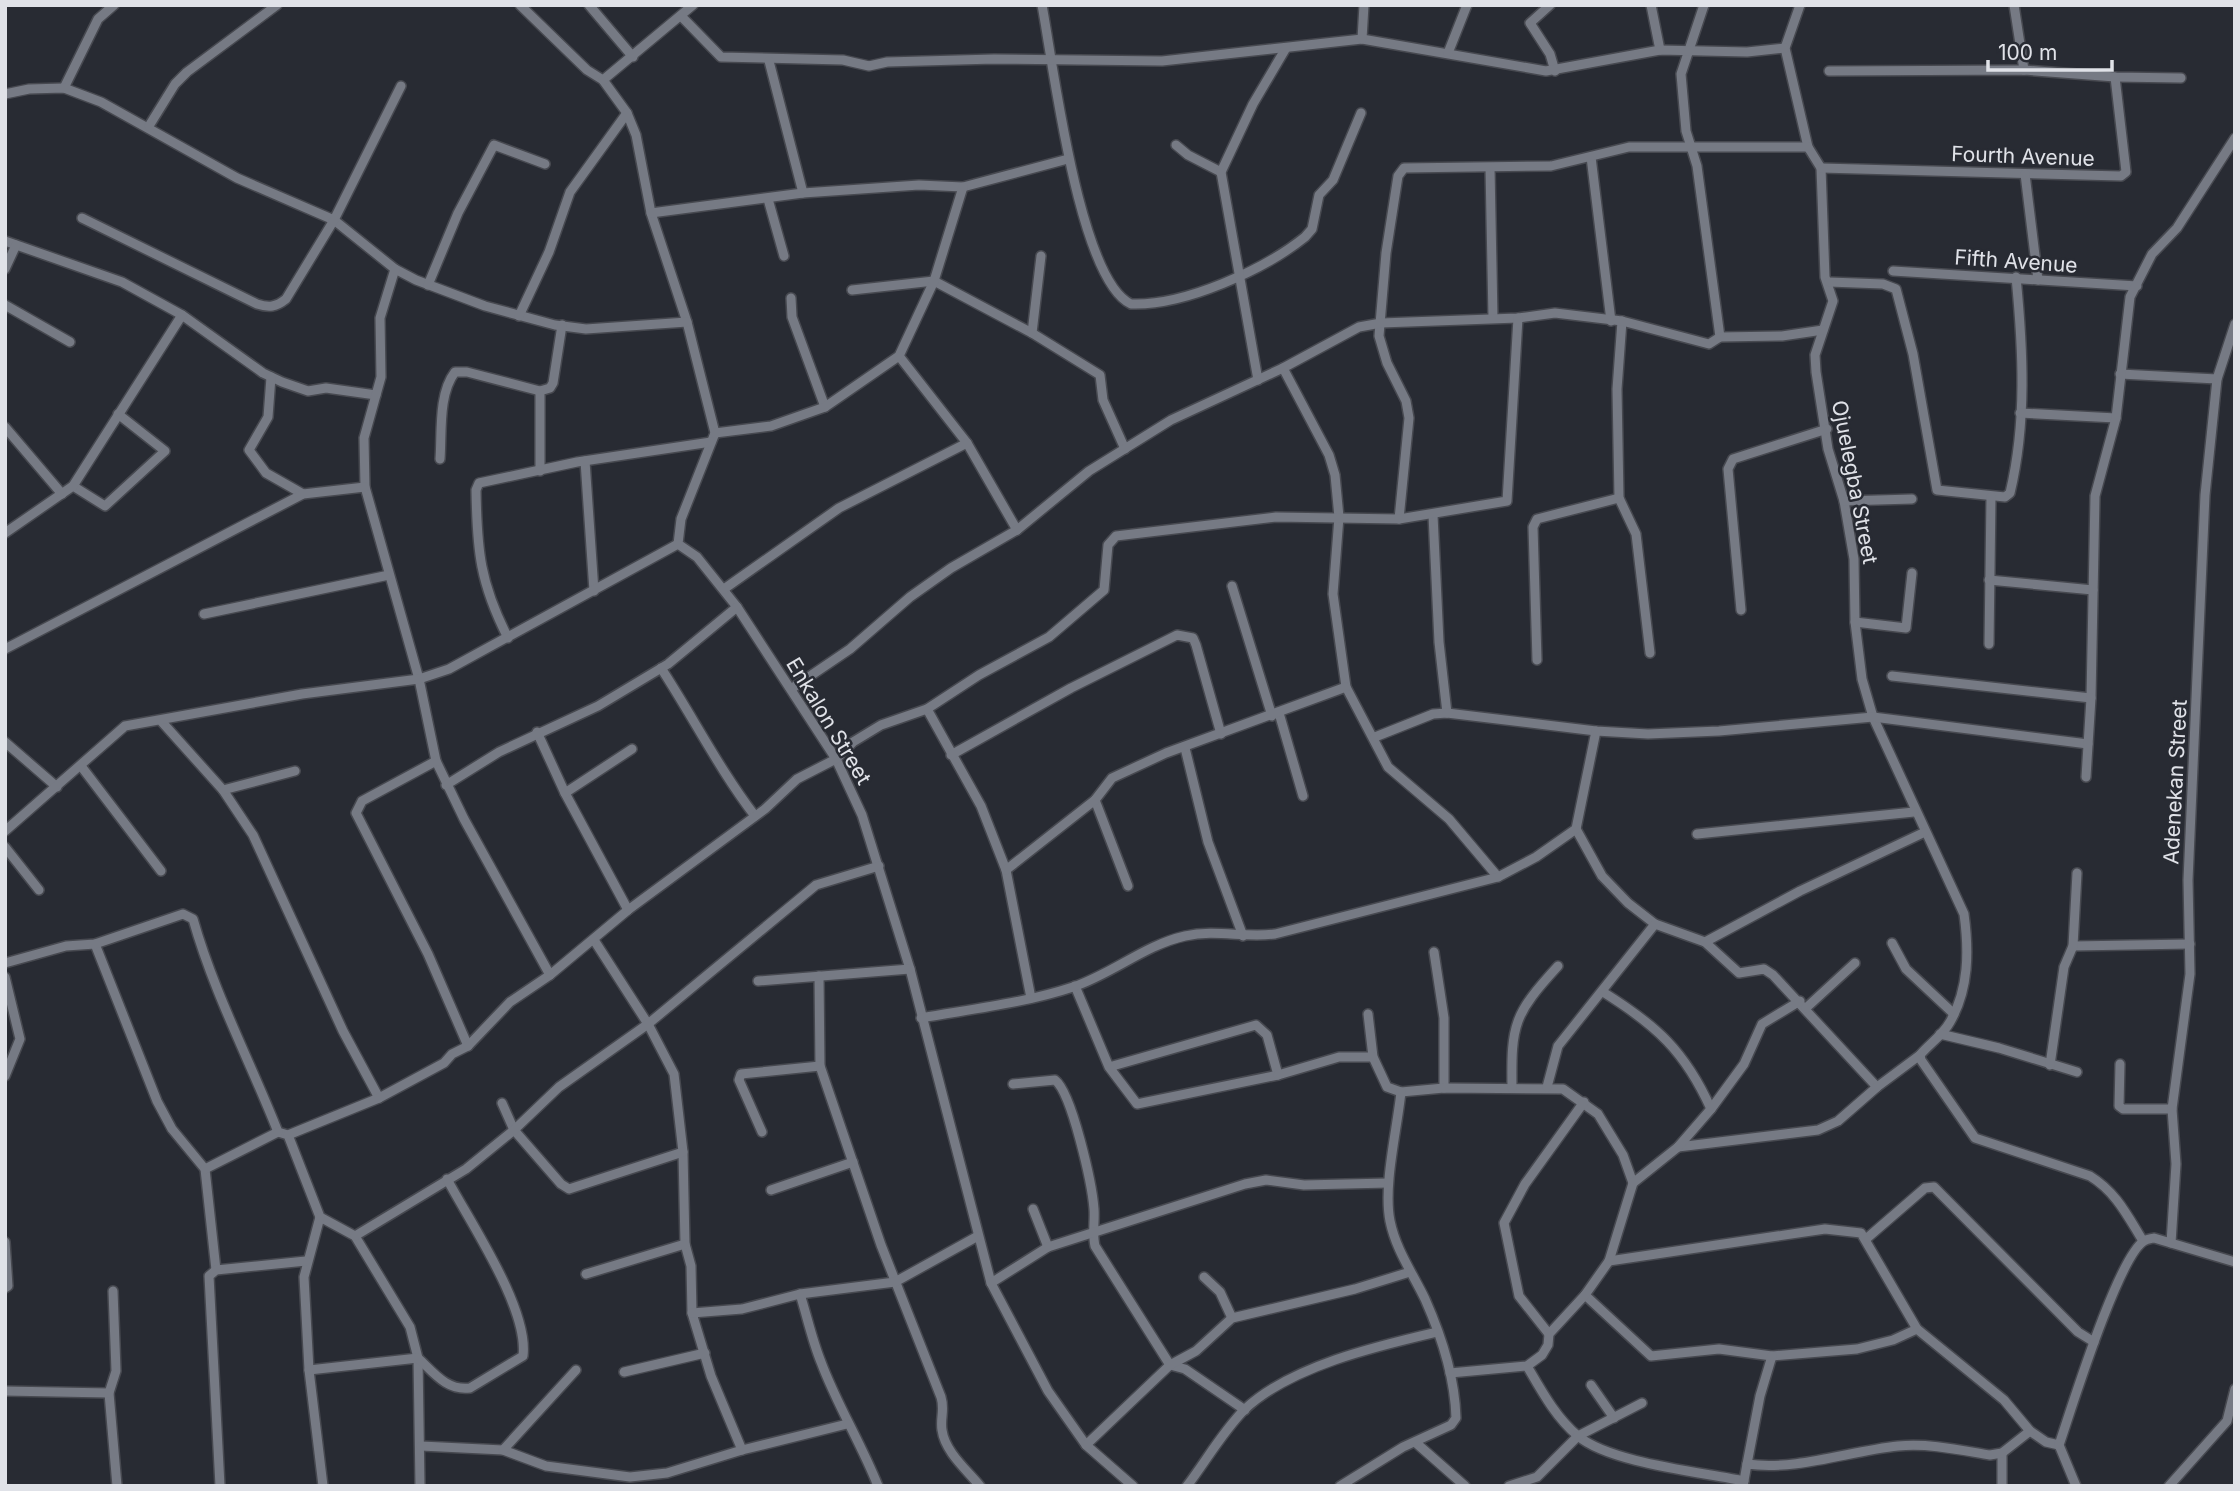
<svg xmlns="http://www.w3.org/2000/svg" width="2240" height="1491" viewBox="0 0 2240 1491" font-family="Inter,sans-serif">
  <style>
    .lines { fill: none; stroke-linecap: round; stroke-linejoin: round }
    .street-casing { stroke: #474950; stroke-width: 12 }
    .street { stroke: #767a84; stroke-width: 9 }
    .labels { text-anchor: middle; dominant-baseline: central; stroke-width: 5; stroke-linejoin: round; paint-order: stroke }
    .street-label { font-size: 21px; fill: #e0e2e8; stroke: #282b33 }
  </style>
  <rect width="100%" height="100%" fill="#282b33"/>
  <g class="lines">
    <defs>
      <g id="street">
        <polyline points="520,5 587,70 603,80 627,113 636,135 651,213 687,322 715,433 681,519 678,544 697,557 737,607 836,759 862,815 910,969 991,1283 1048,1391 1086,1445 1133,1486"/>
        <polyline points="589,5 633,57"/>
        <path d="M1042 5C1053 63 1079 280 1131 304 1184 306 1264 270 1305 237L1312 229 1319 195 1333 180 1361 113"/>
        <polyline points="1550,5 1530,23 1550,54 1555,71"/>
        <polyline points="1651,5 1660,50"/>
        <polyline points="1704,5 1681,74 1686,131 1697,166 1720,337"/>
        <path d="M1800 5 1785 48 1808 147 1821 168 1825 277 1833 301 1815 355 1816 372 1828 449 1844 501 1854 559 1855 622 1862 679 1873 717 1964 914C1969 951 1969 989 1950 1022 1943 1035 1929 1044 1920 1055L1921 1060 1975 1138 2090 1176C2116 1192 2127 1215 2143 1241"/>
        <polyline points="2014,5 2024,70"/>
        <polyline points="681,16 721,57 843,60 869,66 887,62 994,59 1162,61 1362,39 1546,71 1660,50 1747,52 1785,48"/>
        <polyline points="1362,39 1364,5"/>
        <polyline points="1448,53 1467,5"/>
        <polyline points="769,61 803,193"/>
        <polyline points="1829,71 2024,70 2115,77 2181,78"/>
        <polyline points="603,80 693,5"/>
        <polyline points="64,88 98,19 114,5"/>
        <polyline points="5,94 29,89 64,88 101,102 237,178 334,220 395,269 416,280 485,306 555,325 586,329 687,322"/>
        <polyline points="149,126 175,84 187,72 277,5"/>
        <polyline points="1176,145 1188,155 1221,172"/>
        <polyline points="1591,157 1611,321"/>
        <polyline points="1490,168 1493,318"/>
        <polyline points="1821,168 2121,176 2126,172 2125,163 2115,77"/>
        <polyline points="2025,174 2038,280"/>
        <polyline points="768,199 784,256"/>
        <polyline points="651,213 803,193 919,185 963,187 1068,159"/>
        <path d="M82 218 257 304C269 308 276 307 286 299L334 220 401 86"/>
        <polyline points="5,241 122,282 182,315 263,373 282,382 308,391 326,388 376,395"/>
        <polyline points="5,269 16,245"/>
        <polyline points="395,269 380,318 381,377 364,438 365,487 419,679 436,761 464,819 550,975"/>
        <polyline points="1893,271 2137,286"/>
        <path d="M1829 282 1883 284 1896 289 1913 354 1937 490 2005 497 2010 493C2027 422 2023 349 2016 277"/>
        <polyline points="428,285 458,213 494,145 545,164"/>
        <polyline points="852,290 934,281 1032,333 1100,375 1103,400 1125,449"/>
        <polyline points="791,298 792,317 825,407"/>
        <polyline points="5,305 70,342"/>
        <polyline points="519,316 549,252 570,192 627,113"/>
        <polyline points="1622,321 1617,389 1619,498 1636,534 1650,653"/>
        <polyline points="1032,333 1041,256"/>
        <polyline points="899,356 967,443 1017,530"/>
        <polyline points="1283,368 1329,455 1335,475 1339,517 1333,594 1346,687 1388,767 1449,819 1498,877"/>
        <polyline points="2120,374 2217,379"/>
        <polyline points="271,377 268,417 249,450 266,473 303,494"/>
        <polyline points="1258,380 1221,172 1253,104 1286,48"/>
        <polyline points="2020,413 2116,418"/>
        <polyline points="5,427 62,494"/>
        <polyline points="715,433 771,426 825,407 899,356 934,281 963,187"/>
        <path d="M440 459C442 433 438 394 455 372H467L540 391"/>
        <polyline points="585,461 594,591"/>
        <polyline points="540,471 540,391 550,388 553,383 562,325"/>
        <polyline points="73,486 105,506 165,451 118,414"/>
        <polyline points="1844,501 1912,499"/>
        <polyline points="1433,515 1439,642 1447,713"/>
        <polyline points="1399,519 1409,418 1406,401 1387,363 1379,336 1386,253 1398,176 1404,168 1551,166 1629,147 1808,147"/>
        <polyline points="5,533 73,486 182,315"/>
        <polyline points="1989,580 2093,590"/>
        <polyline points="1232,586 1272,716"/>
        <polyline points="724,589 839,508 967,443"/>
        <polyline points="1741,610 1728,469 1733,459 1827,429"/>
        <polyline points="204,614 389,575"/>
        <polyline points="1855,622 1906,628 1912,573"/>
        <path d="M508 638C480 583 477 551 476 490L479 483 577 462 711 442"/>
        <polyline points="1989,644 1991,497"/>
        <polyline points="5,649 303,494 365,487"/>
        <polyline points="1537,660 1533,527 1537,519 1619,498"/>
        <path d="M661 668C693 717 719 769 755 816"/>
        <polyline points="1892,676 2091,698 2095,496 2116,418 2130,297 2152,254 2177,228 2235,138"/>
        <polyline points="791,689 850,649 910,597 951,568 1017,530 1089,471 1171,420 1283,368 1359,327 1381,323 1518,318 1555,313 1622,321 1709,344 1720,337 1782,336 1823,330"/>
        <polyline points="927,709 981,806 1006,870 1031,998"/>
        <polyline points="1279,713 1303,796"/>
        <polyline points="162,722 223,790 253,835 343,1031 379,1098"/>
        <polyline points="537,732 565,793 628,910"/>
        <polyline points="1375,737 1433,714 1447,713 1596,731 1648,734 1719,731 1873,717 2088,744"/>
        <polyline points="5,742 57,787"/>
        <polyline points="1185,748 1208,842 1243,936"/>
        <polyline points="951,755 1071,688 1177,635 1193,638 1196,645 1221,734"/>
        <polyline points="436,761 362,801 356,813 428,954 468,1046"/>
        <polyline points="81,766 161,871"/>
        <polyline points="2086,777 2091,698"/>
        <polyline points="446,785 499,752 598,706 668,664 737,607"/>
        <polyline points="223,790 295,771"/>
        <polyline points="565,793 632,749"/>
        <polyline points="1095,800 1128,886"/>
        <polyline points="1576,829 1602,876 1628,903 1655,924 1705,942 1739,973 1764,969 1773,975 1877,1087"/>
        <polyline points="5,831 125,726 302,694 419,679 449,669 678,544"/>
        <polyline points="1697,834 1914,812"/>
        <polyline points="5,847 39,890"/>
        <polyline points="1006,870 1095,800 1112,778 1166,753 1346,687"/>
        <polyline points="594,940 648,1024 674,1074 683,1152 685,1244 691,1266 692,1313 711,1376 742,1450"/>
        <polyline points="1705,942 1800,891 1925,832"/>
        <polyline points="1892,943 1906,969 1954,1014"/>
        <polyline points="95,944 157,1101 172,1129 205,1169 216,1270"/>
        <polyline points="2073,946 2190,944"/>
        <polyline points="1434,952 1444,1018 1444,1088"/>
        <path d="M5 963 66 946 95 944 183 914 193 919C214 993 250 1061 278 1132L288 1135 320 1217 355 1236 410 1327 418 1358 420 1486"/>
        <path d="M819 976 820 1066 881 1245 941 1397C945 1410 940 1418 942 1430 945 1452 967 1470 980 1486"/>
        <polyline points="5,977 20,1039 5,1076"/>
        <polyline points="758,981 910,969"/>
        <polyline points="1075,986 1109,1067 1137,1104 1278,1075 1267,1035 1256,1025 1109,1067"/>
        <path d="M1603 992C1656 1025 1685 1051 1711 1109"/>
        <polyline points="1806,1008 1855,963"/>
        <polyline points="1368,1014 1373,1057 1387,1087 1401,1092 1444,1088 1563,1089 1598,1114 1623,1155 1633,1183"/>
        <path d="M921 1018C972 1009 1025 1003 1073 987 1112 974 1145 945 1185 936 1216 929 1244 938 1275 934L1498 877 1536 857 1576 829 1596 731"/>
        <polyline points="1940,1034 1999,1048 2077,1072"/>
        <polyline points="2120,1064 2119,1106 2123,1109 2172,1109"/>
        <polyline points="2050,1065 2064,967 2073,946 2077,873"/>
        <polyline points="1278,1075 1339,1057 1373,1057"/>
        <path d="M1013 1084 1055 1080C1072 1093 1092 1184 1094 1209 1095 1222 1092 1233 1095 1246L1170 1365 1185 1369 1245 1410"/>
        <polyline points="1547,1087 1558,1046 1655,924"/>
        <path d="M1512 1088C1511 1024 1514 1014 1558 966"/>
        <polyline points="502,1103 514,1130 561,1184 569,1189 683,1152"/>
        <polyline points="762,1132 739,1080 741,1074 820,1066"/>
        <polyline points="288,1135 379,1098 444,1063 452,1054 468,1046 510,1002 550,975 628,910 765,809 797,779 836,759 853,742 881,725 927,709 979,675 1049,637 1104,590 1108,545 1116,536 1276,517 1399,519 1507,501 1518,318"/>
        <polyline points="1678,1147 1818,1130 1838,1121 1877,1087 1920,1055"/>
        <polyline points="205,1169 278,1132"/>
        <polyline points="771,1190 853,1162"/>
        <polyline points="1033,1209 1048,1247"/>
        <polyline points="320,1217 304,1277 309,1370 323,1486"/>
        <polyline points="355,1236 466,1169 514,1130 559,1087 648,1024 816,885 879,866"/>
        <polyline points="1866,1239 1925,1188 1934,1187 2078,1332 2094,1342"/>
        <polyline points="5,1242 8,1286 5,1288"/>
        <polyline points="2171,1243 2176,1164 2172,1109 2190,974 2188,880 2205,495 2217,379 2235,324"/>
        <polyline points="1609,1261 1825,1229 1861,1233 1917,1329 2004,1400 2030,1431 2046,1442 2059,1445"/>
        <polyline points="586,1274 685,1244"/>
        <polyline points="1204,1277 1220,1292 1232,1318"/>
        <polyline points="991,1283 1048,1247 1245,1184 1266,1180 1304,1185 1388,1183"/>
        <polyline points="113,1291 116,1371 109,1393 117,1486"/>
        <path d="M800 1294C807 1316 812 1340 821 1362 837 1405 861 1443 878 1486"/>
        <polyline points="1585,1295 1651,1356 1719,1349 1772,1356 1857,1349 1893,1340 1917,1329"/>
        <polyline points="692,1313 742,1309 800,1294 895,1282 978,1236"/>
        <polyline points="1549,1334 1519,1296 1504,1223 1525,1184 1584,1102"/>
        <path d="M1527 1366C1541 1390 1556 1418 1578 1436 1610 1463 1701 1472 1744 1481"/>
        <path d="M309 1370 418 1358C434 1373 447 1391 470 1388L523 1356C529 1309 470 1222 447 1179"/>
        <polyline points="624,1372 705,1353"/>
        <polyline points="1450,1373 1527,1366 1542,1355 1548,1345 1549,1334 1585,1295 1609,1261 1633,1183 1678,1147 1711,1109 1744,1064 1762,1024 1800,1001"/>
        <polyline points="1591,1385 1614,1418"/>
        <polyline points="5,1391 109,1393"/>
        <polyline points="1415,1442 1465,1486"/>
        <polyline points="1086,1445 1170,1365 1196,1351 1232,1318 1355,1289 1410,1272"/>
        <polyline points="421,1446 503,1450 546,1466 630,1477 667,1473 742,1450 847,1424"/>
        <polyline points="503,1450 576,1370"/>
        <polyline points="2002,1453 2002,1486"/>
        <polyline points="1747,1464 1760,1396 1772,1356"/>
        <polyline points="220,1486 209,1276 216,1270 306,1261"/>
        <path d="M1187 1486C1206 1461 1223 1431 1245 1409 1291 1366 1377 1346 1437 1332"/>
        <path d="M1340 1486 1403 1447 1451 1425 1456 1418C1455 1379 1441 1335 1425 1299 1412 1272 1396 1250 1390 1221 1383 1186 1397 1130 1401 1092"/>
        <polyline points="1509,1486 1537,1477 1578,1436 1642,1403"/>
        <path d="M1743 1486 1747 1464C1797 1471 1849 1451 1898 1446 1929 1443 1960 1450 1990 1455L2002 1453 2030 1431"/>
        <path d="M2076 1486 2059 1445C2071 1410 2118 1257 2144 1241 2147 1239 2150 1239 2154 1238L2235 1262"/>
        <polyline points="2169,1486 2227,1421 2235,1389"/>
      </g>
    </defs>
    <use href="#street" class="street-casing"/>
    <use href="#street" class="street"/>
  </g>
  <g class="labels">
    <g class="street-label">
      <text transform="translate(2023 156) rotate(2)">Fourth Avenue</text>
      <text transform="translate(2016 261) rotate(4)">Fifth Avenue</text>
      <text transform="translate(1855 482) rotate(79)">Ojuelegba Street</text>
      <text transform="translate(829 721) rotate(59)">Enkalon Street</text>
      <text transform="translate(2175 782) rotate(-87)">Adenekan Street</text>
    </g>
  </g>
  <rect width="2240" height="1491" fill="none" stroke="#e0e2e8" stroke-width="14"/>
  <path d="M1988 60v10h124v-10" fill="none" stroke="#e0e2e8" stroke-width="3.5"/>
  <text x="1998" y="60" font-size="21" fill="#e0e2e8" stroke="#282b33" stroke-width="5" paint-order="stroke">100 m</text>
</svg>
